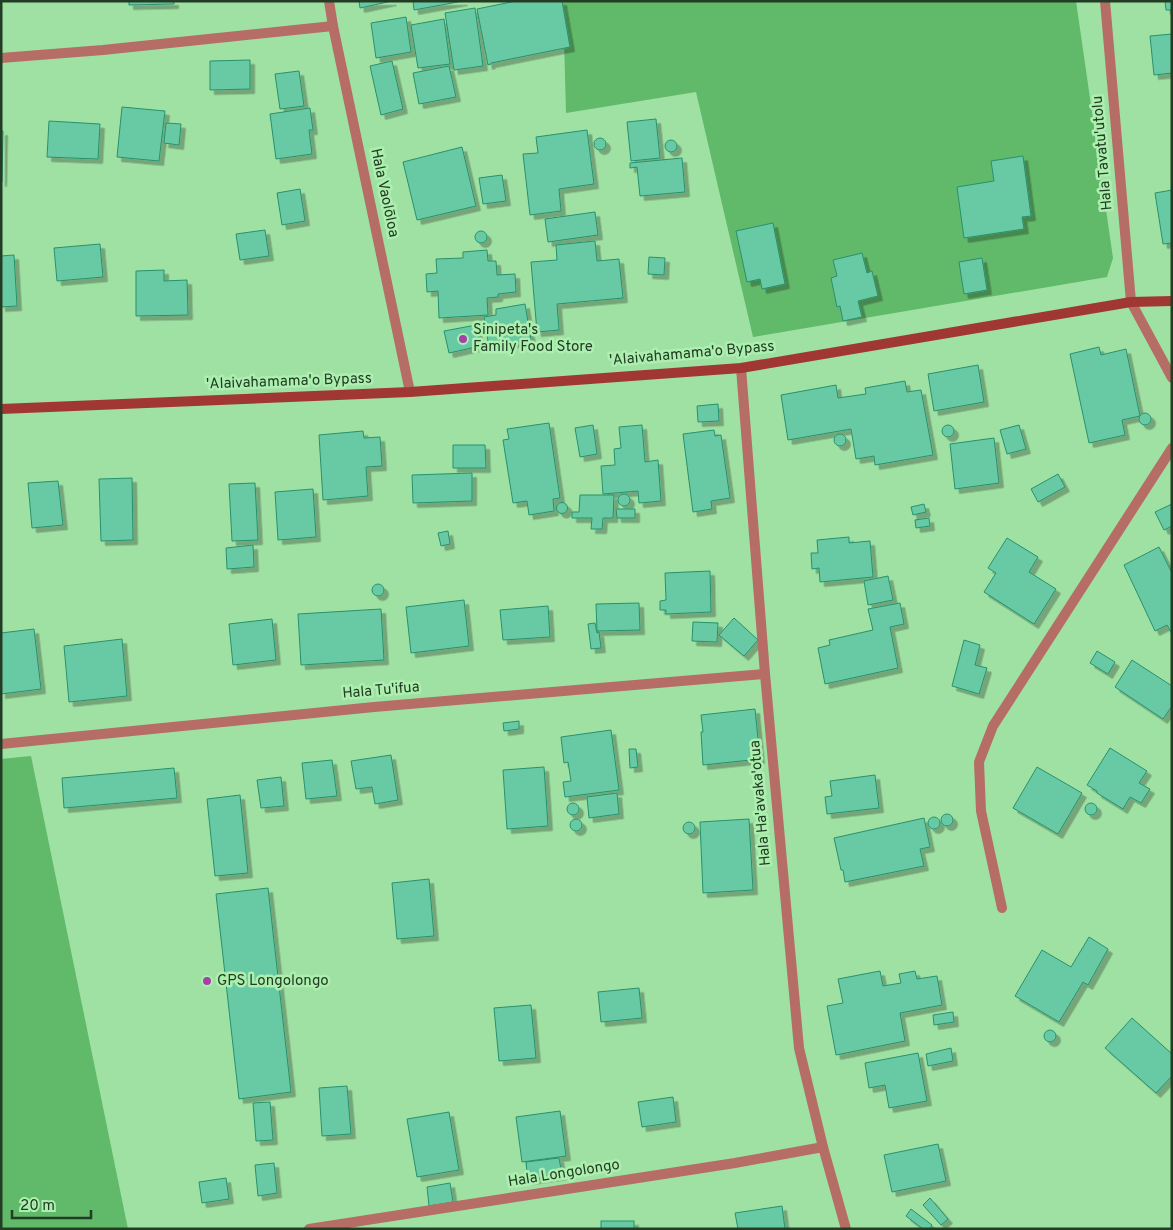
<svg xmlns="http://www.w3.org/2000/svg" width="1173" height="1230" viewBox="0 0 1173 1230" font-family="Overpass,sans-serif">
  <style>
    .green { fill: #61b96a }
    .building { fill: #68caa4; stroke: #27916d; filter: url(#shadow) }
    .lines { fill: none; stroke-linecap: round; stroke-linejoin: round }
    .street { stroke: #b56d66; stroke-width: 10 }
    .secondary { stroke: #a13733; stroke-width: 10 }
    .poi-dot { fill: #a441a8; stroke: #acefaf; stroke-width: 2 }
    .labels { text-anchor: middle; dominant-baseline: central; stroke-width: 5; stroke-linejoin: round; paint-order: stroke }
    .street-label { font-size: 15px; fill: #223d24; stroke: #acefaf }
    .poi-label { font-size: 15px; fill: #223d24; stroke: #acefaf; text-anchor: start }
  </style>
  <defs>
    <filter id="shadow"><feDropShadow dx="4.5" dy="4.5" stdDeviation="0" flood-color="#0004"/></filter>
  </defs>
  <rect width="100%" height="100%" fill="#9fe1a3"/>
  <g class="green">
    <polygon points="563,1 1076,1 1113,258 1107,277 753,337 696,92 566,113"/>
    <polygon points="31,756 128,1229 1,1229 1,759"/>
  </g>
  <g class="building">
    <polygon points="129,1 174,1 174,4 129,5"/>
    <polygon points="359,1 392,1 360,8"/>
    <polygon points="413,1 463,1 414,10"/>
    <polygon points="516,1 562,1 570,47 491,63 491,64 488,65 477,9"/>
    <polygon points="1165,1 1172,1 1172,10 1166,10"/>
    <polygon points="475,8 483,66 454,70 445,13"/>
    <polygon points="406,17 411,52 376,58 371,23"/>
    <polygon points="444,19 450,64 418,68 411,25"/>
    <polygon points="1172,34 1172,73 1154,75 1150,36"/>
    <polygon points="250,60 250,89 210,90 210,61"/>
    <polygon points="392,61 403,109 381,115 370,66"/>
    <polygon points="449,66 456,97 419,104 413,73"/>
    <polygon points="299,71 304,106 280,109 275,74"/>
    <polygon points="122,107 165,111 159,161 117,157"/>
    <polygon points="310,108 313,130 309,130 312,154 276,159 270,114"/>
    <polygon points="656,119 660,158 631,161 627,122"/>
    <polygon points="49,121 100,124 98,159 47,157"/>
    <polygon points="166,123 181,124 179,145 164,143"/>
    <polygon points="587,130 594,184 559,189 561,211 530,215 523,154 538,153 536,137"/>
    <polygon points="1,131 3,131 2,182 1,182"/>
    <circle cx="600" cy="144" r="6"/>
    <circle cx="671" cy="146" r="6"/>
    <polygon points="462,147 476,206 417,220 403,162"/>
    <polygon points="1023,156 1031,216 1022,217 1024,229 964,238 957,187 994,181 991,161"/>
    <polygon points="682,158 685,192 640,196 637,167 630,168 630,163"/>
    <polygon points="502,175 506,201 483,204 479,178"/>
    <polygon points="300,189 305,221 282,225 277,193"/>
    <polygon points="1172,190 1172,243 1163,244 1155,193"/>
    <polygon points="595,212 598,235 548,242 545,219"/>
    <polygon points="773,223 785,284 762,289 760,279 747,282 736,231"/>
    <polygon points="265,230 269,256 240,260 236,234"/>
    <circle cx="481" cy="237" r="6"/>
    <polygon points="595,241 597,261 619,259 623,298 557,304 559,330 537,332 531,262 557,260 556,245"/>
    <polygon points="100,244 103,277 57,281 54,248"/>
    <polygon points="487,250 488,261 496,261 497,275 515,274 516,292 498,294 498,297 487,298 488,315 439,318 438,291 427,292 426,274 437,273 436,259 463,258 463,252"/>
    <polygon points="862,253 867,273 872,271 878,296 858,301 862,317 843,321 840,306 837,307 831,278 837,276 833,260"/>
    <polygon points="14,255 17,306 1,307 1,256"/>
    <polygon points="649,257 665,258 664,275 648,274"/>
    <polygon points="982,258 987,290 964,294 959,262"/>
    <polygon points="164,270 164,281 187,280 188,315 136,316 136,271"/>
    <polygon points="525,304 531,340 489,347 484,317 496,315 496,309"/>
    <polygon points="476,325 480,346 449,353 444,331"/>
    <polygon points="1099,347 1101,355 1126,349 1140,416 1122,420 1125,435 1089,443 1070,354"/>
    <polygon points="978,365 984,402 934,411 928,374"/>
    <polygon points="905,381 907,392 921,390 933,455 875,465 874,456 856,459 851,429 788,440 781,395 836,385 838,398 866,394 865,388"/>
    <polygon points="718,404 719,421 698,422 697,406"/>
    <circle cx="1145" cy="419" r="6"/>
    <polygon points="549,423 560,498 553,499 554,511 529,515 527,501 513,503 503,440 509,439 507,429"/>
    <polygon points="593,425 597,454 580,457 575,428"/>
    <polygon points="642,425 645,462 658,460 661,501 639,503 638,491 603,494 601,466 615,465 614,449 621,448 619,427"/>
    <polygon points="1019,425 1026,449 1007,454 1000,430"/>
    <circle cx="948" cy="431" r="6"/>
    <polygon points="714,430 715,436 721,435 730,498 711,501 712,509 693,512 683,434"/>
    <polygon points="363,431 364,438 380,437 382,466 366,467 368,496 323,500 319,435"/>
    <circle cx="840" cy="440" r="6"/>
    <polygon points="994,438 999,483 955,489 950,444"/>
    <polygon points="453,445 485,445 486,468 453,468"/>
    <polygon points="472,473 472,501 413,503 412,475"/>
    <polygon points="1058,474 1065,487 1038,502 1031,489"/>
    <polygon points="132,478 133,540 101,541 99,479"/>
    <polygon points="58,481 63,525 32,528 28,483"/>
    <polygon points="255,483 258,540 232,541 229,484"/>
    <polygon points="313,489 316,537 278,540 275,492"/>
    <circle cx="624" cy="500" r="6"/>
    <polygon points="580,495 614,495 613,518 603,518 602,529 591,529 592,518 572,518 572,512 579,512"/>
    <circle cx="562" cy="508" r="5.5"/>
    <polygon points="924,504 926,512 913,515 911,507"/>
    <polygon points="1172,504 1172,526 1164,530 1155,512"/>
    <polygon points="616,509 635,509 635,518 617,518"/>
    <polygon points="929,518 930,526 916,528 915,520"/>
    <polygon points="448,531 450,544 441,546 438,533"/>
    <polygon points="849,537 849,543 870,541 873,577 820,582 819,568 812,569 811,553 818,553 817,540"/>
    <polygon points="1007,538 1038,557 1029,572 1056,589 1034,624 984,592 996,573 988,568"/>
    <polygon points="253,545 254,567 227,569 226,548"/>
    <polygon points="1159,547 1172,573 1172,634 1167,625 1155,631 1124,565"/>
    <polygon points="710,571 711,612 666,614 666,610 660,610 660,601 666,600 665,573"/>
    <polygon points="888,576 893,600 868,605 864,581"/>
    <circle cx="378" cy="590" r="6"/>
    <polygon points="464,600 469,646 411,653 406,607"/>
    <polygon points="639,603 640,630 597,631 596,604"/>
    <polygon points="900,603 904,624 890,627 898,668 825,684 818,648 830,645 829,640 873,630 868,609"/>
    <polygon points="548,606 550,637 503,640 500,610"/>
    <polygon points="381,609 384,660 301,665 298,614"/>
    <polygon points="734,618 758,640 744,656 719,635"/>
    <polygon points="272,619 276,660 233,665 229,624"/>
    <polygon points="693,622 718,623 717,642 692,641"/>
    <polygon points="595,623 597,633 599,632 601,648 591,649 588,624"/>
    <polygon points="34,629 41,689 1,694 1,633"/>
    <polygon points="122,639 127,696 69,702 64,646"/>
    <polygon points="964,640 980,645 975,665 987,668 979,694 952,686"/>
    <polygon points="1097,651 1115,662 1108,674 1090,663"/>
    <polygon points="1132,660 1172,686 1172,706 1163,719 1115,687"/>
    <polygon points="755,709 760,759 703,765 701,732 703,732 701,715"/>
    <polygon points="519,721 519,729 504,731 503,723"/>
    <polygon points="611,730 619,790 565,797 563,782 571,781 568,762 564,763 561,737"/>
    <polygon points="1110,748 1147,771 1139,783 1150,789 1141,803 1130,797 1123,809 1097,793 1097,791 1087,785"/>
    <polygon points="629,749 636,749 638,767 630,768"/>
    <polygon points="391,755 398,800 375,804 372,787 356,789 351,761"/>
    <polygon points="332,760 337,796 306,799 302,763"/>
    <polygon points="544,767 548,826 507,829 503,770"/>
    <polygon points="1037,767 1082,793 1058,834 1013,808"/>
    <polygon points="174,768 177,798 64,808 62,778"/>
    <polygon points="875,775 879,808 827,814 825,797 832,796 830,781"/>
    <polygon points="281,777 284,806 261,808 257,780"/>
    <polygon points="617,793 619,814 589,818 587,797"/>
    <polygon points="240,795 248,873 215,876 207,799"/>
    <circle cx="573" cy="809" r="6"/>
    <circle cx="1091" cy="809" r="6"/>
    <circle cx="947" cy="820" r="6"/>
    <circle cx="934" cy="823" r="6"/>
    <polygon points="924,818 930,847 920,849 924,866 845,882 843,870 841,870 834,838"/>
    <polygon points="749,819 753,890 703,893 700,822"/>
    <circle cx="576" cy="825" r="6"/>
    <circle cx="689" cy="828" r="6"/>
    <polygon points="429,879 434,936 397,939 392,883"/>
    <polygon points="268,888 291,1092 239,1099 216,894"/>
    <polygon points="1089,937 1108,949 1088,985 1083,982 1059,1022 1015,996 1042,950 1071,967"/>
    <polygon points="880,971 883,986 901,983 899,974 915,971 917,979 937,976 942,1005 900,1013 905,1041 836,1055 827,1006 843,1003 838,979"/>
    <polygon points="639,988 642,1018 601,1022 598,992"/>
    <polygon points="531,1005 536,1058 499,1061 494,1008"/>
    <polygon points="953,1012 954,1022 934,1025 933,1015"/>
    <polygon points="1132,1018 1172,1054 1172,1076 1156,1093 1105,1048"/>
    <circle cx="1050" cy="1036" r="6"/>
    <polygon points="951,1048 953,1061 928,1066 926,1054"/>
    <polygon points="918,1053 927,1101 889,1108 885,1085 869,1088 865,1063"/>
    <polygon points="347,1086 351,1134 322,1136 319,1088"/>
    <polygon points="673,1097 676,1122 642,1127 638,1102"/>
    <polygon points="270,1102 273,1140 256,1141 253,1103"/>
    <polygon points="560,1111 566,1156 522,1162 516,1117"/>
    <polygon points="449,1112 459,1170 417,1177 407,1119"/>
    <polygon points="938,1144 946,1181 892,1192 884,1155"/>
    <polygon points="559,1158 562,1175 528,1180 526,1162"/>
    <polygon points="274,1163 277,1193 258,1196 255,1165"/>
    <polygon points="226,1178 229,1199 202,1203 199,1182"/>
    <polygon points="450,1183 453,1202 429,1206 427,1187"/>
    <polygon points="930,1198 948,1219 941,1225 923,1205"/>
    <polygon points="782,1206 785,1229 738,1229 735,1213"/>
    <polygon points="911,1209 932,1225 930,1229 923,1229 906,1216"/>
    <rect x="601" y="1221" width="33" height="8"/>
  </g>
  <g class="lines">
    <g class="street">
      <polyline points="329,1 333,26 410,392"/>
      <polyline points="1105,1 1131,302 1172,378"/>
      <polyline points="1,58 103,50 333,26"/>
      <polyline points="741,368 765,674 799,1048 823,1147 846,1229"/>
      <polyline points="1,744 374,707 765,674"/>
      <polyline points="1002,908 981,811 979,762 993,726 1172,448"/>
      <polyline points="309,1229 735,1163 823,1147"/>
    </g>
    <polyline class="secondary" points="1,409 410,392 741,368 1131,302 1172,301"/>
  </g>
  <g class="poi-dot">
    <circle cx="463" cy="339" r="5"/>
    <circle cx="207" cy="981" r="5"/>
  </g>
  <g class="labels">
    <g class="street-label">
      <text transform="translate(1103 153) rotate(-95)">Hala Tavatu'utolu</text>
      <text transform="translate(384 193) rotate(78)">Hala Vaolōloa</text>
      <text transform="translate(692 354) rotate(-5)">'Alaivahamama'o Bypass</text>
      <text transform="translate(289 382) rotate(-2)">'Alaivahamama'o Bypass</text>
      <text transform="translate(381 691) rotate(-5)">Hala Tu'ifua</text>
      <text transform="translate(761 803) rotate(-95)">Hala Ha'avaka'otua</text>
      <text transform="translate(564 1174) rotate(-9)">Hala Longolongo</text>
    </g>
    <g class="poi-label">
      <text x="473" y="330">Sinipeta's<tspan x="473" dy="17">Family Food Store</tspan></text>
      <text x="217" y="981">GPS Longolongo</text>
    </g>
  </g>
  <rect width="1173" height="1230" fill="none" stroke="#223d24" stroke-width="5"/>
  <path d="M12 1210v8h79v-8" fill="none" stroke="#223d24" stroke-width="2.5"/>
  <text x="20" y="1210" font-size="15" fill="#223d24" stroke="#acefaf" stroke-width="4" paint-order="stroke">20 m</text>
</svg>
